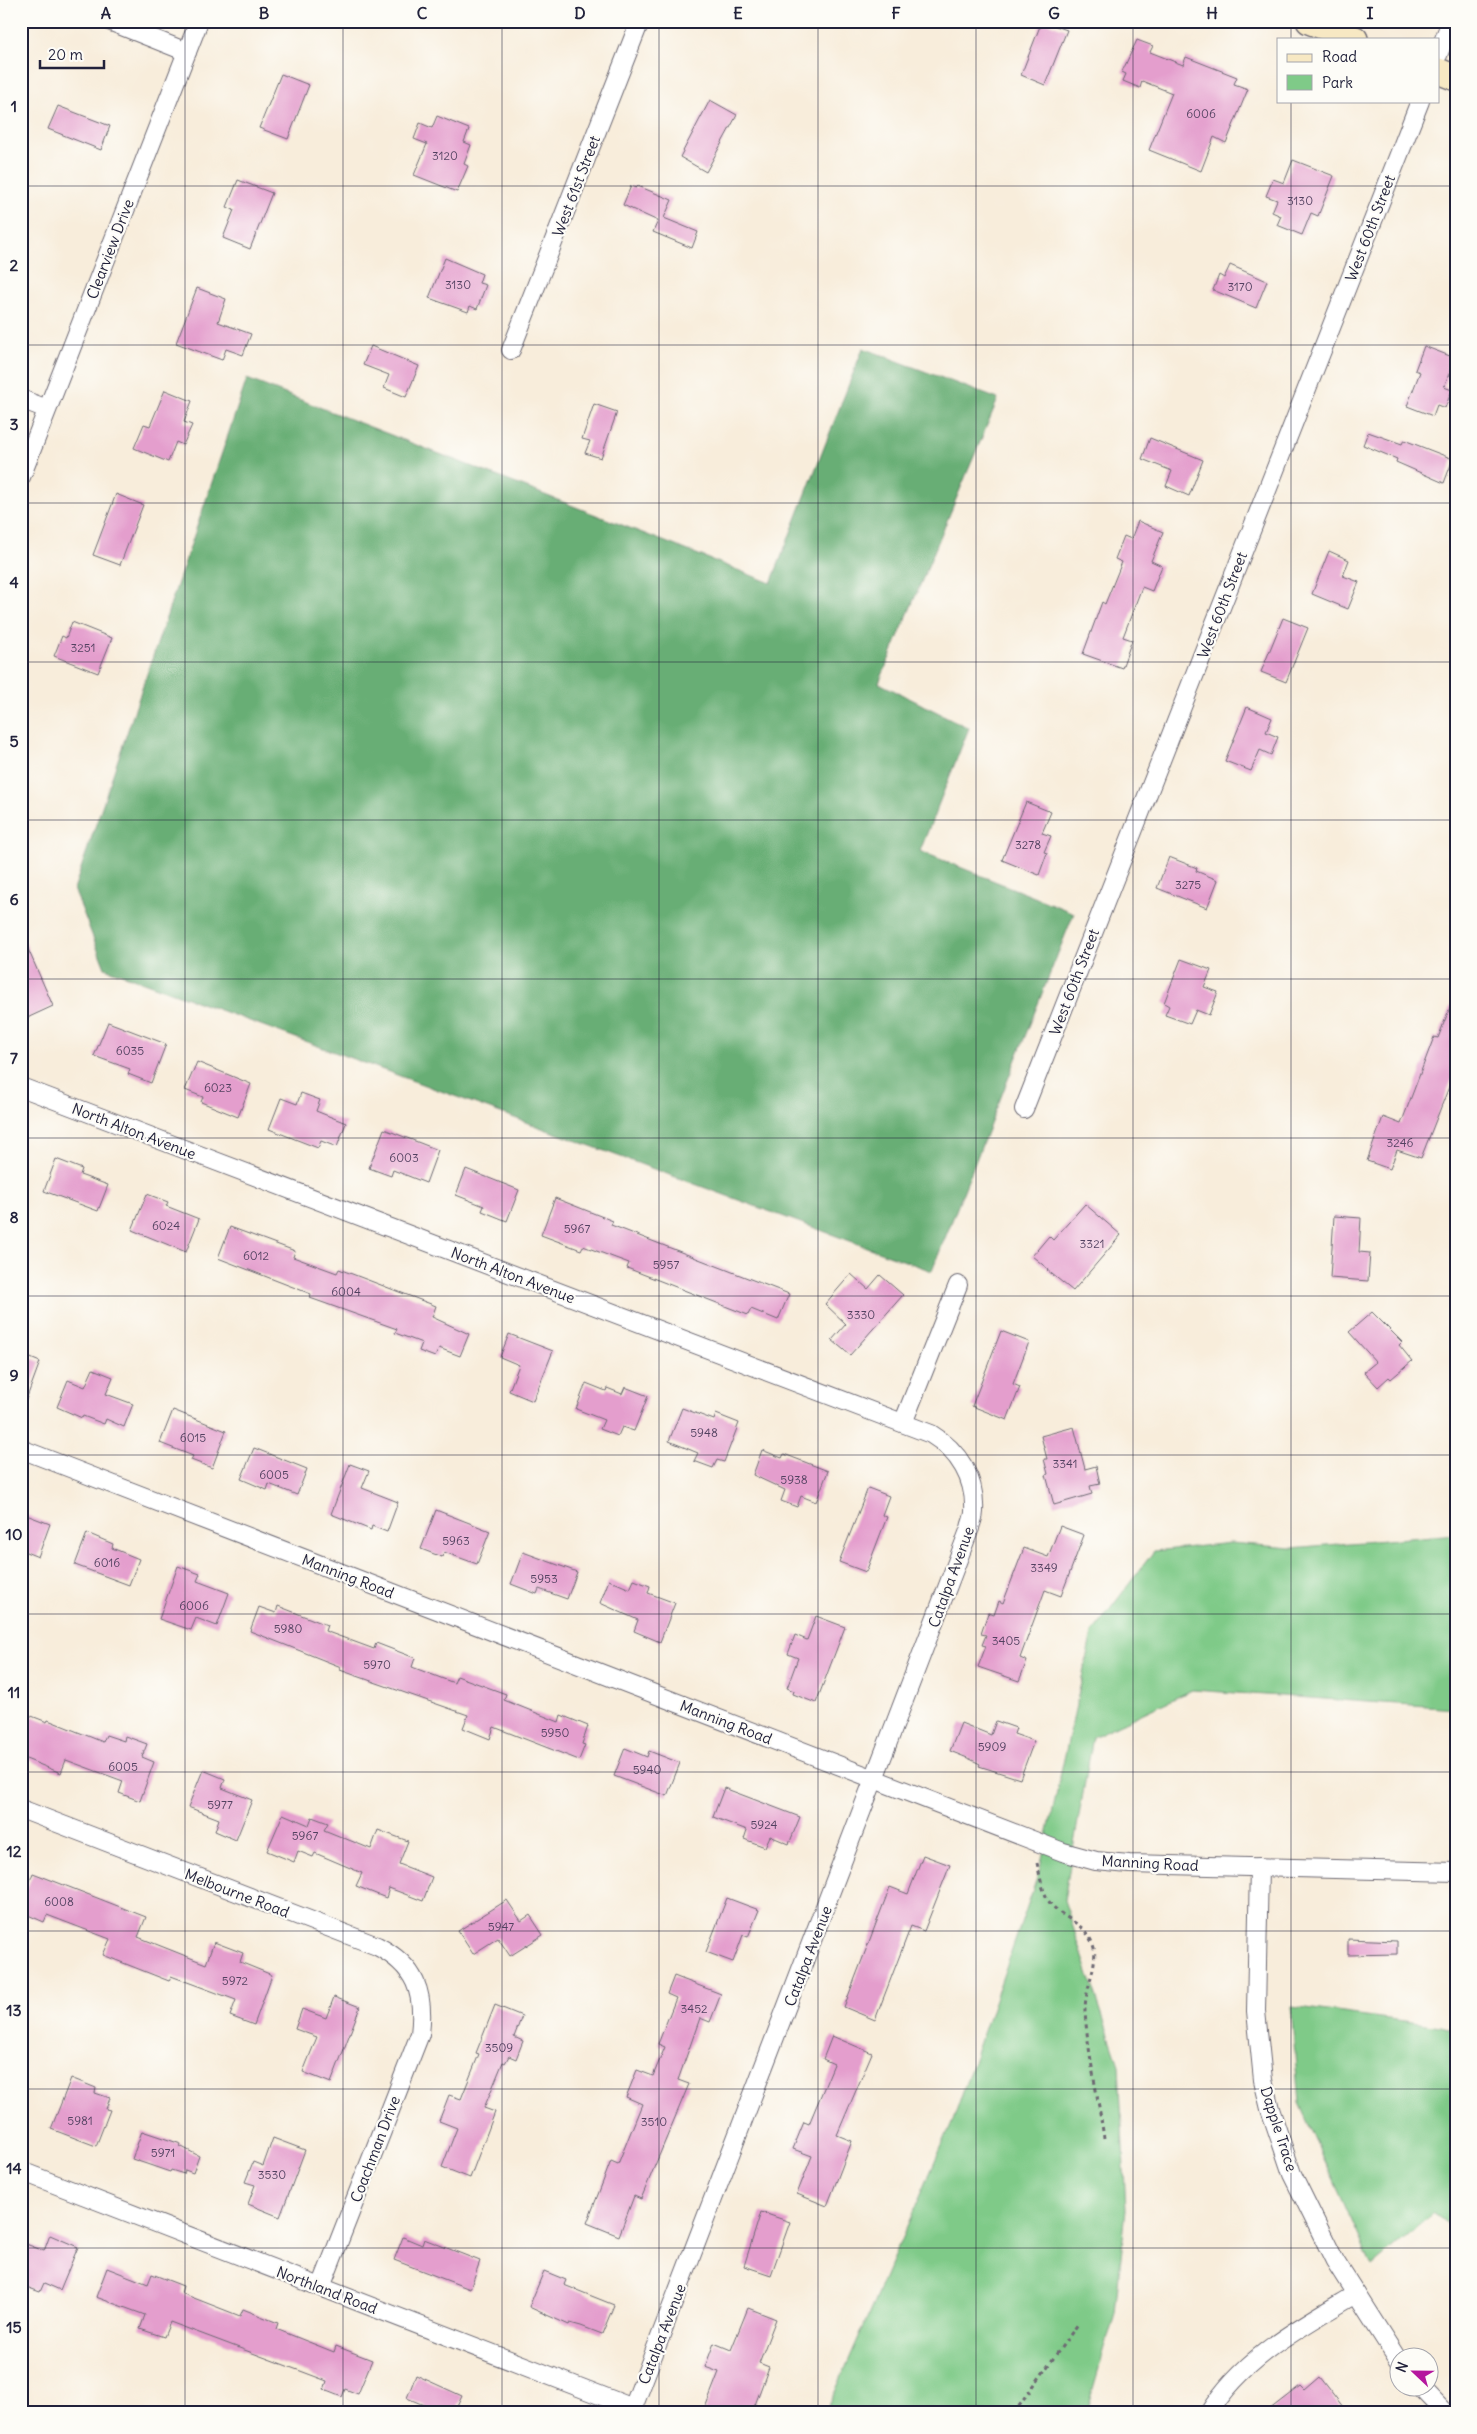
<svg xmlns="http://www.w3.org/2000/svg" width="1477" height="2434" viewBox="0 0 1477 2434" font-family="Delius,sans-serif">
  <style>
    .green { fill: #7fca88; stroke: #507662 }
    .forest { fill: #67ae74; stroke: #446858 }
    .building { fill: #e49ecd }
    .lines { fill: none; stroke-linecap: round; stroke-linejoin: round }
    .minor-casing { stroke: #6d6973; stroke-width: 20 }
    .secondary-casing { stroke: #6d6973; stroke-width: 28 }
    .path { stroke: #6d6973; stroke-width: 3; stroke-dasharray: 4 4; stroke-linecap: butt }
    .minor { stroke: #fff; stroke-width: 18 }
    .secondary { stroke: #f7e8c3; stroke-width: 25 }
    .grid { fill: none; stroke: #22223b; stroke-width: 1; stroke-opacity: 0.55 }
    .labels { text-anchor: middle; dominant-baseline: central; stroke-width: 4.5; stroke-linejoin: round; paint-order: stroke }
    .number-label { font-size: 12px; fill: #524160 }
    .street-label { font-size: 15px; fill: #22223b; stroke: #fdfcf7 }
    .neatline { fill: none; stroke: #22223b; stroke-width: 2 }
    .grid-label { font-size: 16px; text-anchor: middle; font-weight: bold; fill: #22223b }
  </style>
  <rect width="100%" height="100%" fill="#fdfcf7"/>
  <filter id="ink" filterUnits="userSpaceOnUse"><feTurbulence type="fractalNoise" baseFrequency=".02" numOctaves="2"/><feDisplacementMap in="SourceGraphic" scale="10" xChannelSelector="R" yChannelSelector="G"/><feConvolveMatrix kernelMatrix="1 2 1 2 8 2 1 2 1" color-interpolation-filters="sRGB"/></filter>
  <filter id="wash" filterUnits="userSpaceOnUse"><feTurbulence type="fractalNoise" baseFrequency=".0096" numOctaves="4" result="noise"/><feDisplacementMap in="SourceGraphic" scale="20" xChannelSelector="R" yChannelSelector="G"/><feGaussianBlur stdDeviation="1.12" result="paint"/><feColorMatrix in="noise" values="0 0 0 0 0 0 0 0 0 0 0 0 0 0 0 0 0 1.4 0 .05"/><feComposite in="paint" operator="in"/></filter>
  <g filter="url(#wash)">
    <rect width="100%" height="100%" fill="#f8eddb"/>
    <g class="green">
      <polygon points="1456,1534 1456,1708 1192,1690 1093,1737 1064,1900 1119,2065 1126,2210 1115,2313 1086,2413 824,2413 835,2392 953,2120 1039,1872 1092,1633 1154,1551 1231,1543 1291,1548"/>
      <polygon points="1291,2006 1441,2026 1456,2030 1456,2230 1433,2213 1372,2266 1299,2103"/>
    </g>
    <polygon class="forest" points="863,348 998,399 879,683 969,728 920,851 1074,913 932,1271 105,968 74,889 247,379 771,583"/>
    <g id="blocks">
      <g class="building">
        <polygon points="1042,21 1067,30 1045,85 1021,75"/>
        <polygon points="1137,40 1153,46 1150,52 1183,65 1186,57 1237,77 1234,84 1248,89 1226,143 1214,137 1201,171 1149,150 1172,93 1142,81 1140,88 1123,81 1126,74 1122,72"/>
        <polygon points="281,74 309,85 288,139 259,128"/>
        <polygon points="710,100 737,115 706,172 680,157"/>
        <polygon points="58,106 110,126 101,150 48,129"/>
        <polygon points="437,116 469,129 464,142 471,145 464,164 468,166 457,192 414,175 427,144 414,139 420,123 432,128"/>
        <polygon points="1293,160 1334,176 1318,216 1311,213 1302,235 1277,225 1281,216 1272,212 1277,200 1266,196 1273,179 1284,183"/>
        <polygon points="238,180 272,193 250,249 223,238 234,210 227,207"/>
        <polygon points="631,186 636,188 638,186 672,200 664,218 698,232 692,248 653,232 658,221 623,205"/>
        <polygon points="445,258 482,274 479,283 486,285 477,309 470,306 468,312 429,298"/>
        <polygon points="1230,265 1267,281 1256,308 1213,290 1219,275 1224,278"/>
        <polygon points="197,288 226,299 218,322 251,334 243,355 226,349 222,360 176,343"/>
        <polygon points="371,346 419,366 406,397 384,388 389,375 363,365"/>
        <polygon points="1424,346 1455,358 1444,387 1452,390 1445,408 1437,405 1433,416 1407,406 1420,372 1415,370"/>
        <polygon points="165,390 192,401 184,422 192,425 183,445 176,442 168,462 134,448 144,424 150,426"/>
        <polygon points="594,404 617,412 601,458 585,453 590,441 582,439"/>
        <polygon points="1368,432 1402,444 1404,440 1453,459 1444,483 1396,462 1397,459 1363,445"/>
        <polygon points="1150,438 1203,460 1189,496 1166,486 1172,471 1142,459"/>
        <polygon points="116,494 143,505 120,565 93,555"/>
        <polygon points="1138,521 1163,532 1151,561 1162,566 1152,591 1142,587 1123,637 1132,640 1122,668 1083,654 1102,602 1105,604 1122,562 1115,559 1124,536 1131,539"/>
        <polygon points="1329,551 1349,560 1343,576 1359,582 1348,609 1312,594"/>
        <polygon points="1283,618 1308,628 1286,682 1261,672"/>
        <polygon points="72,622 112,638 98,673 54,656 62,636 66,638"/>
        <polygon points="1247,707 1272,718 1266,732 1278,737 1271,755 1260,750 1251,771 1225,761"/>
        <polygon points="1026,802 1051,812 1042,833 1051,836 1044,852 1047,853 1039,875 1002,860"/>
        <polygon points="1169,857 1197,868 1196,871 1218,880 1207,908 1157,888"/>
        <polygon points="21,933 53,1006 27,1018 21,1005"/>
        <polygon points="1181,959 1211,970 1204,987 1218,992 1209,1015 1196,1010 1190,1024 1165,1015 1169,1006 1164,1003"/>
        <polygon points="1454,997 1456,1069 1421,1158 1397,1150 1390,1169 1367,1161 1383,1117 1401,1124 1434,1037 1438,1038"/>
        <polygon points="108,1022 166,1044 151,1083 128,1074 130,1069 94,1056"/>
        <polygon points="197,1062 251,1084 238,1117 201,1102 203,1097 185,1090"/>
        <polygon points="301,1093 320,1100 316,1111 346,1123 337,1147 321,1141 318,1148 269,1129 281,1098 297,1104"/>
        <polygon points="384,1129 438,1150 426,1183 393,1170 391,1176 369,1168"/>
        <polygon points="56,1159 82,1169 80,1175 108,1185 98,1211 44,1191"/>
        <polygon points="466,1169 519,1190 507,1221 482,1211 484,1206 456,1195"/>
        <polygon points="147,1194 168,1202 166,1206 199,1219 186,1252 132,1230"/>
        <polygon points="555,1198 613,1221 611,1225 789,1294 778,1320 751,1309 748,1315 627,1268 629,1263 583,1246 581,1250 541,1235"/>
        <polygon points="1085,1204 1121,1235 1073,1291 1047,1270 1048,1269 1032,1256 1049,1236 1053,1240"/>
        <polygon points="1334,1216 1361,1218 1359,1252 1370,1253 1368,1281 1330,1278"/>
        <polygon points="230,1227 295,1251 293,1257 337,1273 339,1269 436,1306 432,1317 469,1334 460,1356 439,1348 435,1357 419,1351 422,1343 395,1333 397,1329 310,1298 311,1294 218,1258"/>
        <polygon points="851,1274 868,1289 880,1275 903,1295 850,1355 832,1340 846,1324 825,1304"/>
        <polygon points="1372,1312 1402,1342 1399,1345 1412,1361 1391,1379 1389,1377 1378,1387 1364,1372 1376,1362 1349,1332"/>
        <polygon points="1001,1331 1029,1342 1013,1384 1020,1387 1007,1420 972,1406"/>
        <polygon points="509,1334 553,1351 533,1401 509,1391 519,1365 500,1357"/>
        <polygon points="21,1354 40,1362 23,1408 21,1408"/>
        <polygon points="93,1369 113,1377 106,1394 133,1404 124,1427 106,1419 104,1424 83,1416 82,1418 57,1407 68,1380 85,1387"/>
        <polygon points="586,1383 606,1391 607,1388 622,1394 625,1387 648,1396 634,1431 622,1427 618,1436 600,1429 604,1420 576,1409"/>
        <polygon points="682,1408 714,1420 716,1414 739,1423 724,1462 717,1460 713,1468 694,1461 698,1453 669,1441"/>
        <polygon points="173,1410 226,1431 212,1468 191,1460 193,1456 160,1443"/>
        <polygon points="1074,1427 1085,1469 1096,1466 1100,1484 1090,1486 1092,1494 1054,1505 1046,1475 1048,1474 1044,1459 1047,1459 1041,1436"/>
        <polygon points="254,1448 307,1469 297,1495 269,1484 267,1490 241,1479"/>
        <polygon points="762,1450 782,1458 784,1454 828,1471 816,1502 801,1496 797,1507 781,1501 785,1490 753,1475"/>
        <polygon points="350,1464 369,1471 362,1488 398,1502 387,1532 372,1526 371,1530 331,1514"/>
        <polygon points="868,1488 889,1496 882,1515 887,1517 866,1572 839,1562"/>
        <polygon points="436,1510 490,1531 477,1564 444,1552 442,1557 421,1549"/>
        <polygon points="21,1513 50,1524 38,1557 21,1550"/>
        <polygon points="1060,1526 1084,1535 1061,1596 1045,1590 1020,1658 1027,1661 1019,1681 978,1667 986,1646 982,1645 986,1635 981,1634 988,1613 994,1615 999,1601 1003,1603 1024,1548 1048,1557"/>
        <polygon points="87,1533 113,1544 112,1548 139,1559 129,1585 75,1565"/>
        <polygon points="523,1552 577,1572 567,1599 539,1589 537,1594 511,1584"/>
        <polygon points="178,1566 200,1574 197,1581 229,1593 217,1626 196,1618 191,1630 159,1619"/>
        <polygon points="609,1580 630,1589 634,1580 650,1586 648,1593 675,1603 660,1642 634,1631 638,1620 600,1603"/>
        <polygon points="278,1606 327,1625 325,1631 374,1649 376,1643 415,1658 412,1667 454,1683 457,1676 506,1694 504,1700 559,1722 561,1715 588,1726 582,1744 585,1745 579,1760 494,1727 490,1739 463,1728 468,1715 340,1670 341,1667 250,1631 259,1607 276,1613"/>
        <polygon points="816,1616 845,1627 816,1703 793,1694 794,1691 787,1688 798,1658 788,1654 795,1635 807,1640"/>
        <polygon points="29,1715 47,1722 48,1720 103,1742 106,1735 124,1741 125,1736 147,1744 142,1757 154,1762 140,1801 119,1793 123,1781 66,1760 61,1773 21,1757 21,1725 25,1726"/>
        <polygon points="996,1721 1016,1728 1014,1734 1034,1741 1020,1779 979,1766 980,1764 970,1759 950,1751 961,1723 991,1735"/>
        <polygon points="625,1748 647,1757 649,1751 680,1763 667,1796 614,1776"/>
        <polygon points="203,1770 225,1779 222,1788 252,1800 236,1840 215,1831 219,1819 188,1807"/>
        <polygon points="724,1788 800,1817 789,1844 770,1836 765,1847 744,1839 747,1830 713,1817"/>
        <polygon points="283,1814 309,1825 312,1817 328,1823 324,1830 371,1849 378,1830 408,1841 399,1864 432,1877 423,1901 389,1888 386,1898 356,1886 362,1873 315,1853 313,1857 298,1851 294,1862 267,1851"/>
        <polygon points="923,1855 950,1865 924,1931 911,1926 875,2020 844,2007 890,1887 908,1894"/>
        <polygon points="33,1873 146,1917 138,1937 206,1964 214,1942 243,1953 240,1962 272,1975 254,2025 230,2016 236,2000 171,1976 169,1981 103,1955 110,1939 47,1915 44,1922 21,1912 21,1904"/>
        <polygon points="727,1898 759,1910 748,1937 743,1935 733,1962 706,1952"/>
        <polygon points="507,1900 521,1921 530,1915 543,1935 510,1956 498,1938 473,1954 458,1931"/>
        <polygon points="1348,1939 1397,1941 1397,1954 1348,1955"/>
        <polygon points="674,1976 721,1994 710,2022 700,2018 678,2080 689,2084 641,2199 634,2196 619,2236 587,2223 611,2161 618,2164 642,2104 626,2097 637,2070 653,2076 665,2047 658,2044 676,1998 667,1994"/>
        <polygon points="334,1997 360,2007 331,2083 303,2072 317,2037 295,2029 302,2009 326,2018"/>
        <polygon points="495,2005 522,2016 514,2037 523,2041 516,2059 509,2056 505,2063 503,2062 484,2108 495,2112 470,2178 442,2167 457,2128 439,2121 449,2095 461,2099 479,2054 476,2053"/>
        <polygon points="832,2036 872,2053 837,2135 852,2141 827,2206 797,2194 812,2156 793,2149 804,2122 809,2124 834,2064 823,2059"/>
        <polygon points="71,2078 96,2088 95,2093 110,2098 106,2109 110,2110 96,2146 51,2129"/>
        <polygon points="142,2131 181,2144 180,2146 199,2156 193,2173 185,2170 184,2174 171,2170 170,2172 132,2159"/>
        <polygon points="273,2138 305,2150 280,2217 248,2204 255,2185 245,2182 253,2162 263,2166"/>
        <polygon points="761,2212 790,2222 771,2275 744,2266"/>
        <polygon points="50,2235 78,2247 60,2290 44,2283 40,2292 21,2285 21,2242 44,2251"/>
        <polygon points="403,2237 422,2245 424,2239 480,2261 470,2289 394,2260"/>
        <polygon points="107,2268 148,2284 152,2274 183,2286 181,2293 240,2316 243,2309 278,2323 276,2329 334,2352 336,2346 372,2360 358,2394 345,2389 342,2397 324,2390 327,2381 170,2322 164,2337 140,2329 145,2315 96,2297"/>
        <polygon points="544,2271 566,2280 564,2285 614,2305 602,2334 581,2326 570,2323 569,2325 529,2307"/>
        <polygon points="748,2308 776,2319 759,2363 769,2367 752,2413 703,2413 719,2372 705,2367 714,2343 731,2350"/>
        <polygon points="416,2375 462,2396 454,2413 423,2413 426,2406 407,2398"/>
        <polygon points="1319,2377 1347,2413 1265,2413 1300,2386 1304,2390"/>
      </g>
    </g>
  </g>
  <g filter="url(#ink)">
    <use href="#blocks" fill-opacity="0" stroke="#6d6973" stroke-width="1"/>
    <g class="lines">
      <defs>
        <g id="minor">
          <polyline points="109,21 187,52"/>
          <polyline points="1438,55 1451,21"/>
          <polyline points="511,350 640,21"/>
          <polyline points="21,399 47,409"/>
          <polyline points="21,477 199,21"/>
          <path d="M21 1087 931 1434C959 1451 976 1479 974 1512 974 1518 971 1522 970 1528L631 2413"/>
          <polyline points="1024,1109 1420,101"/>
          <polyline points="903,1423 958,1285"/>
          <polyline points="21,1449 1063,1852 1096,1861 1129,1864 1456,1872"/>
          <path d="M21 1809 377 1946C416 1966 425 1993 420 2034L321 2287"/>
          <polyline points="1259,1867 1256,2011 1263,2080 1270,2109 1292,2174 1335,2261 1400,2363"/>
          <polyline points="21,2171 633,2408"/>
          <polyline points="1419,2386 1445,2413"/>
          <path d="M1209 2413C1243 2357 1301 2327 1356 2294"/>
        </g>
        <g id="secondary">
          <polyline points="1309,21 1355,39"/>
          <polyline points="1438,71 1456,78"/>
        </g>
      </defs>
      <use href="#minor" class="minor-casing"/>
      <use href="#secondary" class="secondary-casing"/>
      <g class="path">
        <path d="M1037 1863C1040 1875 1042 1892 1050 1903 1064 1921 1086 1921 1094 1948 1098 1964 1084 1992 1085 2012 1088 2054 1098 2096 1104 2138"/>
        <polyline points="1014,2413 1078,2324"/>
      </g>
      <use href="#minor" class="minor"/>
      <use href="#secondary" class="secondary"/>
    </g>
  </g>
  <path class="grid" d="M185 21V2413M343 21V2413M502 21V2413M659 21V2413M818 21V2413M976 21V2413M1133 21V2413M1291 21V39M1291 101V2413M21 186H1456M21 345H1456M21 503H1456M21 662H1456M21 820H1456M21 979H1456M21 1138H1456M21 1296H1456M21 1455H1456M21 1614H1456M21 1772H1456M21 1931H1456M21 2089H1456M21 2248H1456"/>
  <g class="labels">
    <g class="number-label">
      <text x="1201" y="113">6006</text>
      <text x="445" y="155">3120</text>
      <text x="1300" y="200">3130</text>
      <text x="458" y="284">3130</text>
      <text x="1240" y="286">3170</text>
      <text x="83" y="647">3251</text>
      <text x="1028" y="844">3278</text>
      <text x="1188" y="884">3275</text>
      <text x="130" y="1050">6035</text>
      <text x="218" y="1087">6023</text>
      <text x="1400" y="1142">3246</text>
      <text x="404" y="1157">6003</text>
      <text x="166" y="1225">6024</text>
      <text x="577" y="1228">5967</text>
      <text x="1092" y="1243">3321</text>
      <text x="256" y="1255">6012</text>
      <text x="666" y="1264">5957</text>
      <text x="346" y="1291">6004</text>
      <text x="861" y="1314">3330</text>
      <text x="704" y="1432">5948</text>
      <text x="193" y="1437">6015</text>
      <text x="1065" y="1463">3341</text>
      <text x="274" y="1474">6005</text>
      <text x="794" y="1479">5938</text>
      <text x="456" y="1540">5963</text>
      <text x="107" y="1562">6016</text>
      <text x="1044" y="1567">3349</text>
      <text x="544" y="1578">5953</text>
      <text x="194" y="1605">6006</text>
      <text x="288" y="1628">5980</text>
      <text x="1006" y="1640">3405</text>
      <text x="377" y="1664">5970</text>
      <text x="555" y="1732">5950</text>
      <text x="992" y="1746">5909</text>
      <text x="123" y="1766">6005</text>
      <text x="647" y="1769">5940</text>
      <text x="220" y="1804">5977</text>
      <text x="764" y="1824">5924</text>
      <text x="305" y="1835">5967</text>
      <text x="59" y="1901">6008</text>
      <text x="501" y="1926">5947</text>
      <text x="235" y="1980">5972</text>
      <text x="694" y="2008">3452</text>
      <text x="499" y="2047">3509</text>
      <text x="80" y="2120">5981</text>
      <text x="654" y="2121">3510</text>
      <text x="163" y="2152">5971</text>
      <text x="272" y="2174">3530</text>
    </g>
    <g class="street-label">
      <text transform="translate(576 186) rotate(-69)">West 61st Street</text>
      <text transform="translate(1370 228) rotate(-69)">West 60th Street</text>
      <text transform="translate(110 249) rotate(-69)">Clearview Drive</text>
      <text transform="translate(1222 605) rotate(-69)">West 60th Street</text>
      <text transform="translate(1074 982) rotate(-69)">West 60th Street</text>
      <text transform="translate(134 1131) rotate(21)">North Alton Avenue</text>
      <text transform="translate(513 1275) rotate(21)">North Alton Avenue</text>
      <text transform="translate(348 1576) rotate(21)">Manning Road</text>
      <text transform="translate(951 1577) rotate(-70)">Catalpa Avenue</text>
      <text transform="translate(726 1722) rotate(21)">Manning Road</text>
      <text transform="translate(1150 1863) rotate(3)">Manning Road</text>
      <text transform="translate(237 1893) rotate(21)">Melbourne Road</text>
      <text transform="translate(808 1956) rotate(-69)">Catalpa Avenue</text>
      <text transform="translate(1279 2129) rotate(72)">Dapple Trace</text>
      <text transform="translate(375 2149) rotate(-69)">Coachman Drive</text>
      <text transform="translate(327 2290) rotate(21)">Northland Road</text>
      <text transform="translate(662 2334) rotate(-69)">Catalpa Avenue</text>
    </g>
  </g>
  <rect width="1477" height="2434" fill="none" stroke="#fdfcf7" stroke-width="55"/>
  <rect x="1277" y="38" width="162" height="65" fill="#fdfcf7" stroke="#a5a5ac"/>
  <rect x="1287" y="54" width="25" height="8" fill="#f7e8c3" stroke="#a5a5ac"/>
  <text x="1322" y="62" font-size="15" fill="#22223b">Road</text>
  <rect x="1287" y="75" width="25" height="15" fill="#7fca88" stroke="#a5a5ac"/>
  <text x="1322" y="88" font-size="15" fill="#22223b">Park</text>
  <g transform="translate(1414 2372) rotate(292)"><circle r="24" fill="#fdfcf7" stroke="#a5a5ac"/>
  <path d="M0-4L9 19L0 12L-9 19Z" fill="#b5179e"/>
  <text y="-8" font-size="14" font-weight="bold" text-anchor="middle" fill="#22223b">N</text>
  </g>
  <path d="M40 60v8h64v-8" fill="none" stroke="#22223b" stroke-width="2.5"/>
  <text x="48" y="60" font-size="15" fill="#22223b" stroke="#fdfcf7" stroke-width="4" paint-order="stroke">20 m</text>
  <rect x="28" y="28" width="1422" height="2378" class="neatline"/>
  <g class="grid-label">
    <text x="106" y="19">A</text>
    <text x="264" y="19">B</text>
    <text x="422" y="19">C</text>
    <text x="580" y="19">D</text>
    <text x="738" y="19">E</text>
    <text x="896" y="19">F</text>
    <text x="1054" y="19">G</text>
    <text x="1212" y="19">H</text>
    <text x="1370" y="19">I</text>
    <text x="14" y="112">1</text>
    <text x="14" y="271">2</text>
    <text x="14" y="430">3</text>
    <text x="14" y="588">4</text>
    <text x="14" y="747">5</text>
    <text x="14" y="905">6</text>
    <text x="14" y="1064">7</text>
    <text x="14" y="1223">8</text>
    <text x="14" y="1381">9</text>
    <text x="14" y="1540">10</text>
    <text x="14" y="1698">11</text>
    <text x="14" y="1857">12</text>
    <text x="14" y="2016">13</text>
    <text x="14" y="2174">14</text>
    <text x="14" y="2333">15</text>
  </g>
</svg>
